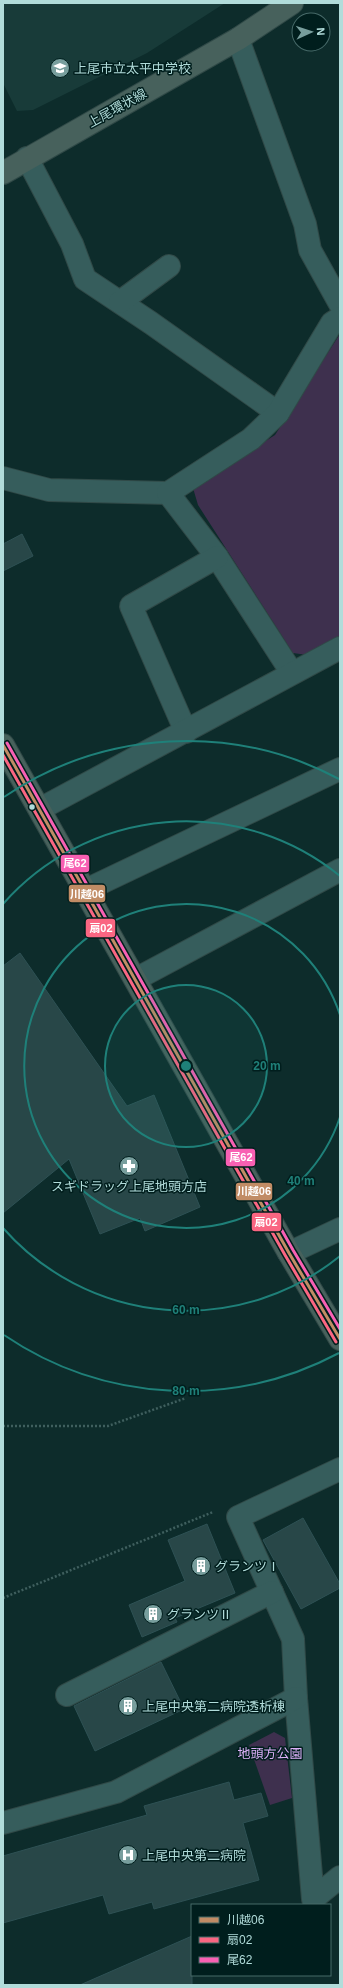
<svg xmlns="http://www.w3.org/2000/svg" width="343" height="1988" viewBox="0 0 343 1988" font-family="Helvetica,'Noto Sans JP',sans-serif">
  <style>
    .built { fill: #183b39 }
    .green { fill: #3e304e }
    .building { fill: #284748; stroke: #2e5154 }
    .lines { fill: none; stroke-linecap: round; stroke-linejoin: round }
    .minor-casing { stroke: #304947; stroke-width: 24 }
    .major-casing { stroke: #304947; stroke-width: 24 }
    .path { stroke: #3f5f5e; stroke-width: 2.5; stroke-dasharray: 2 2; stroke-linecap: butt }
    .minor { stroke: #365d5c; stroke-width: 22 }
    .major { stroke: #47615c; stroke-width: 22 }
    .bus-1-casing { stroke: #001e1d; stroke-width: 6 }
    .bus-2-casing { stroke: #001e1d; stroke-width: 6 }
    .bus-3-casing { stroke: #001e1d; stroke-width: 6 }
    .bus-1 { stroke: #c18c65; stroke-width: 3 }
    .bus-2 { stroke: #fa6682; stroke-width: 3 }
    .bus-3 { stroke: #f860b3; stroke-width: 3 }
    .ring { fill: none; stroke: #1f8079; stroke-width: 2 }
    .bus-dot { fill: #b1dcda; stroke: #001e1d; stroke-width: 1.5 }
    .labels { text-anchor: middle; dominant-baseline: central; stroke-width: 3; stroke-linejoin: round; paint-order: stroke }
    .poi-label { font-size: 13px; fill: #b1dcda; stroke: #001e1d; text-anchor: start }
    .street-label { font-size: 13px; fill: #b1dcda; stroke: #001e1d }
    .park-label { font-size: 13px; fill: #dbb0f8; stroke: #001e1d }
    .centre { fill: #1f8079; stroke: #001e1d; stroke-width: 2 }
    .ring-label { font-size: 12px; text-anchor: middle; font-weight: bold; fill: #1f8079; stroke: #001e1d; stroke-width: 3; stroke-linejoin: round; paint-order: stroke }
    .line-badge { stroke: #001e1d; stroke-width: 1.5 }
    .badge-label { font-size: 11px; text-anchor: middle; font-weight: bold; fill: #fff }
  </style>
  <rect width="100%" height="100%" fill="#0d2c2b"/>
  <polygon class="built" points="3,3 225,3 147,53 33,110 17,111 3,83"/>
  <g class="green">
    <polygon points="340,334 340,637 307,655 293,653 198,505 193,488 275,435"/>
    <polygon points="274,1732 285,1738 292,1798 270,1805 249,1745"/>
  </g>
  <g class="building">
    <polygon points="22,534 33,556 3,571 3,544"/>
    <polygon points="20,953 127,1106 154,1095 200,1207 145,1231 140,1218 100,1234 69,1159 3,1213 3,966"/>
    <polygon points="303,1518 340,1584 340,1588 301,1609 263,1540"/>
    <polygon points="207,1524 235,1593 175,1618 177,1622 142,1637 129,1605 185,1581 168,1540"/>
    <polygon points="161,1662 184,1709 95,1751 74,1706"/>
    <polygon points="229,1782 234,1800 261,1793 268,1816 243,1823 259,1880 154,1909 152,1902 109,1914 103,1895 3,1923 3,1856 147,1815 144,1806"/>
    <polygon points="192,1936 192,1985 80,1985"/>
  </g>
  <g class="lines">
    <defs>
      <g id="minor">
        <polyline points="238,39 305,224 310,250 340,304"/>
        <polyline points="27,158 72,244 85,279 151,323 278,413"/>
        <polyline points="120,302 169,266"/>
        <polyline points="3,478 49,490 168,493"/>
        <polyline points="292,673 217,557 168,493 251,439 278,413 332,323 340,318"/>
        <polyline points="186,732 131,606 217,557"/>
        <polyline points="40,809 340,648"/>
        <polyline points="86,890 340,769"/>
        <polyline points="136,979 340,870"/>
        <polyline points="289,1253 340,1229"/>
        <polyline points="340,1469 238,1517 293,1639 296,1698 313,1899 340,1877"/>
        <polyline points="67,1695 272,1592"/>
        <polyline points="3,1823 116,1792 296,1698"/>
      </g>
      <g id="major">
        <polyline points="3,173 238,39 292,3"/>
        <polyline points="3,745 289,1253 340,1339"/>
      </g>
    </defs>
    <use href="#minor" class="minor-casing"/>
    <use href="#major" class="major-casing"/>
    <g class="path">
      <polyline points="3,1426 108,1426 186,1398"/>
      <polyline points="3,1598 213,1512"/>
    </g>
    <use href="#minor" class="minor"/>
    <use href="#major" class="major"/>
    <defs>
      <polyline id="bus-1" points="3,745 289,1253 340,1339"/>
      <polyline id="bus-2" points="3,755 285,1255 336,1342"/>
      <polyline id="bus-3" points="7,743 293,1250 340,1329"/>
    </defs>
    <use href="#bus-1" class="bus-1-casing"/>
    <use href="#bus-2" class="bus-2-casing"/>
    <use href="#bus-3" class="bus-3-casing"/>
    <use href="#bus-1" class="bus-1"/>
    <use href="#bus-2" class="bus-2"/>
    <use href="#bus-3" class="bus-3"/>
  </g>
  <circle cx="186" cy="1066" r="81" fill="#1f8079" fill-opacity=".12"/>
  <g class="ring">
    <circle cx="186" cy="1066" r="81"/>
    <path d="M340 1117A162 162 0 1 1 340 1015"/>
    <path d="M340 1256A244 244 0 0 1 3 1228M3 904A244 244 0 0 1 340 876"/>
    <path d="M339 1353A325 325 0 0 1 4 1335M4 797A325 325 0 0 1 339 779"/>
  </g>
  <defs>
    <symbol id="school-disc" viewBox="-11 -11 22 22"><circle r="9.5" fill="#789e9d" stroke="#001e1d"/><path d="M0-5L7-2L0 1L-7-2ZM-4 1L0 2.5L4 1V4Q0 6-4 4Z" fill="#fff"/></symbol>
    <symbol id="pharmacy-disc" viewBox="-11 -11 22 22"><circle r="9.5" fill="#789e9d" stroke="#001e1d"/><path d="M-2-6h4v4h4v4h-4v4h-4v-4h-4v-4h4Z" fill="#fff"/></symbol>
    <symbol id="building-disc" viewBox="-11 -11 22 22"><circle r="9.5" fill="#789e9d" stroke="#001e1d"/><path d="M-4-6H4V6H1V3H-1V6H-4ZM-2.5-4.3h1.7v1.8h-1.7ZM.8-4.3h1.7v1.8H.8ZM-2.5-1h1.7V.8h-1.7ZM.8-1h1.7V.8H.8Z" fill="#fff"/></symbol>
    <symbol id="hospital-disc" viewBox="-11 -11 22 22"><circle r="9.5" fill="#789e9d" stroke="#001e1d"/><path d="M-5-5h3v3.5h4V-5h3V5h-3V1.5h-4V5h-3Z" fill="#fff"/></symbol>
  </defs>
  <g fill-rule="evenodd">
    <use href="#school-disc" x="49" y="57" width="22" height="22"/>
    <use href="#pharmacy-disc" x="118" y="1155" width="22" height="22"/>
    <use href="#building-disc" x="190" y="1555" width="22" height="22"/>
    <use href="#building-disc" x="142" y="1603" width="22" height="22"/>
    <use href="#building-disc" x="117" y="1695" width="22" height="22"/>
    <use href="#hospital-disc" x="117" y="1844" width="22" height="22"/>
  </g>
  <circle class="bus-dot" cx="32" cy="807" r="3.5"/>
  <g class="labels">
    <g class="poi-label">
      <text x="74" y="68">上尾市立太平中学校</text>
      <text x="129" y="1186" text-anchor="middle">スギドラッグ上尾地頭方店</text>
      <text x="215" y="1566">グランツⅠ</text>
      <text x="167" y="1614">グランツⅡ</text>
      <text x="142" y="1706">上尾中央第二病院透析棟</text>
      <text x="142" y="1855">上尾中央第二病院</text>
    </g>
    <g class="street-label">
      <text transform="translate(117 108) rotate(-29)">上尾環状線</text>
    </g>
    <g class="park-label">
      <text x="270" y="1753">地頭方公園</text>
    </g>
  </g>
  <circle cx="186" cy="1066" r="6" class="centre"/>
  <g class="ring-label">
    <text x="267" y="1070">20 m</text>
    <text x="301" y="1185">40 m</text>
    <text x="186" y="1314">60 m</text>
    <text x="186" y="1395">80 m</text>
  </g>
  <g class="line-badge">
    <rect x="60" y="854" width="30" height="19" rx="4" fill="#f860b3"/>
    <rect x="68" y="884" width="38" height="19" rx="4" fill="#c18c65"/>
    <rect x="85" y="918" width="31" height="20" rx="4" fill="#fa6682"/>
    <rect x="225" y="1148" width="31" height="19" rx="4" fill="#f860b3"/>
    <rect x="235" y="1182" width="38" height="19" rx="4" fill="#c18c65"/>
    <rect x="251" y="1212" width="31" height="20" rx="4" fill="#fa6682"/>
  </g>
  <g class="badge-label">
    <text x="75" y="867">尾62</text>
    <text x="87" y="898">川越06</text>
    <text x="101" y="932">扇02</text>
    <text x="241" y="1161">尾62</text>
    <text x="254" y="1195">川越06</text>
    <text x="266" y="1226">扇02</text>
  </g>
  <rect width="343" height="1988" fill="none" stroke="#b1dcda" stroke-width="8"/>
  <rect x="191" y="1904" width="140" height="72" fill="#001e1d" stroke="#476a69"/>
  <rect x="199" y="1917" width="20" height="6" fill="#c18c65" stroke="#476a69"/>
  <text x="227" y="1924" font-size="12" fill="#b1dcda">川越06</text>
  <rect x="199" y="1937" width="20" height="6" fill="#fa6682" stroke="#476a69"/>
  <text x="227" y="1944" font-size="12" fill="#b1dcda">扇02</text>
  <rect x="199" y="1957" width="20" height="6" fill="#f860b3" stroke="#476a69"/>
  <text x="227" y="1964" font-size="12" fill="#b1dcda">尾62</text>
  <g transform="translate(311 32) rotate(87)"><circle r="19" fill="#001e1d" stroke="#476a69"/>
  <path d="M0-3L7 15L0 10L-7 15Z" fill="#789e9d"/>
  <text y="-6" font-size="11" font-weight="bold" text-anchor="middle" fill="#b1dcda">N</text>
  </g>
</svg>
